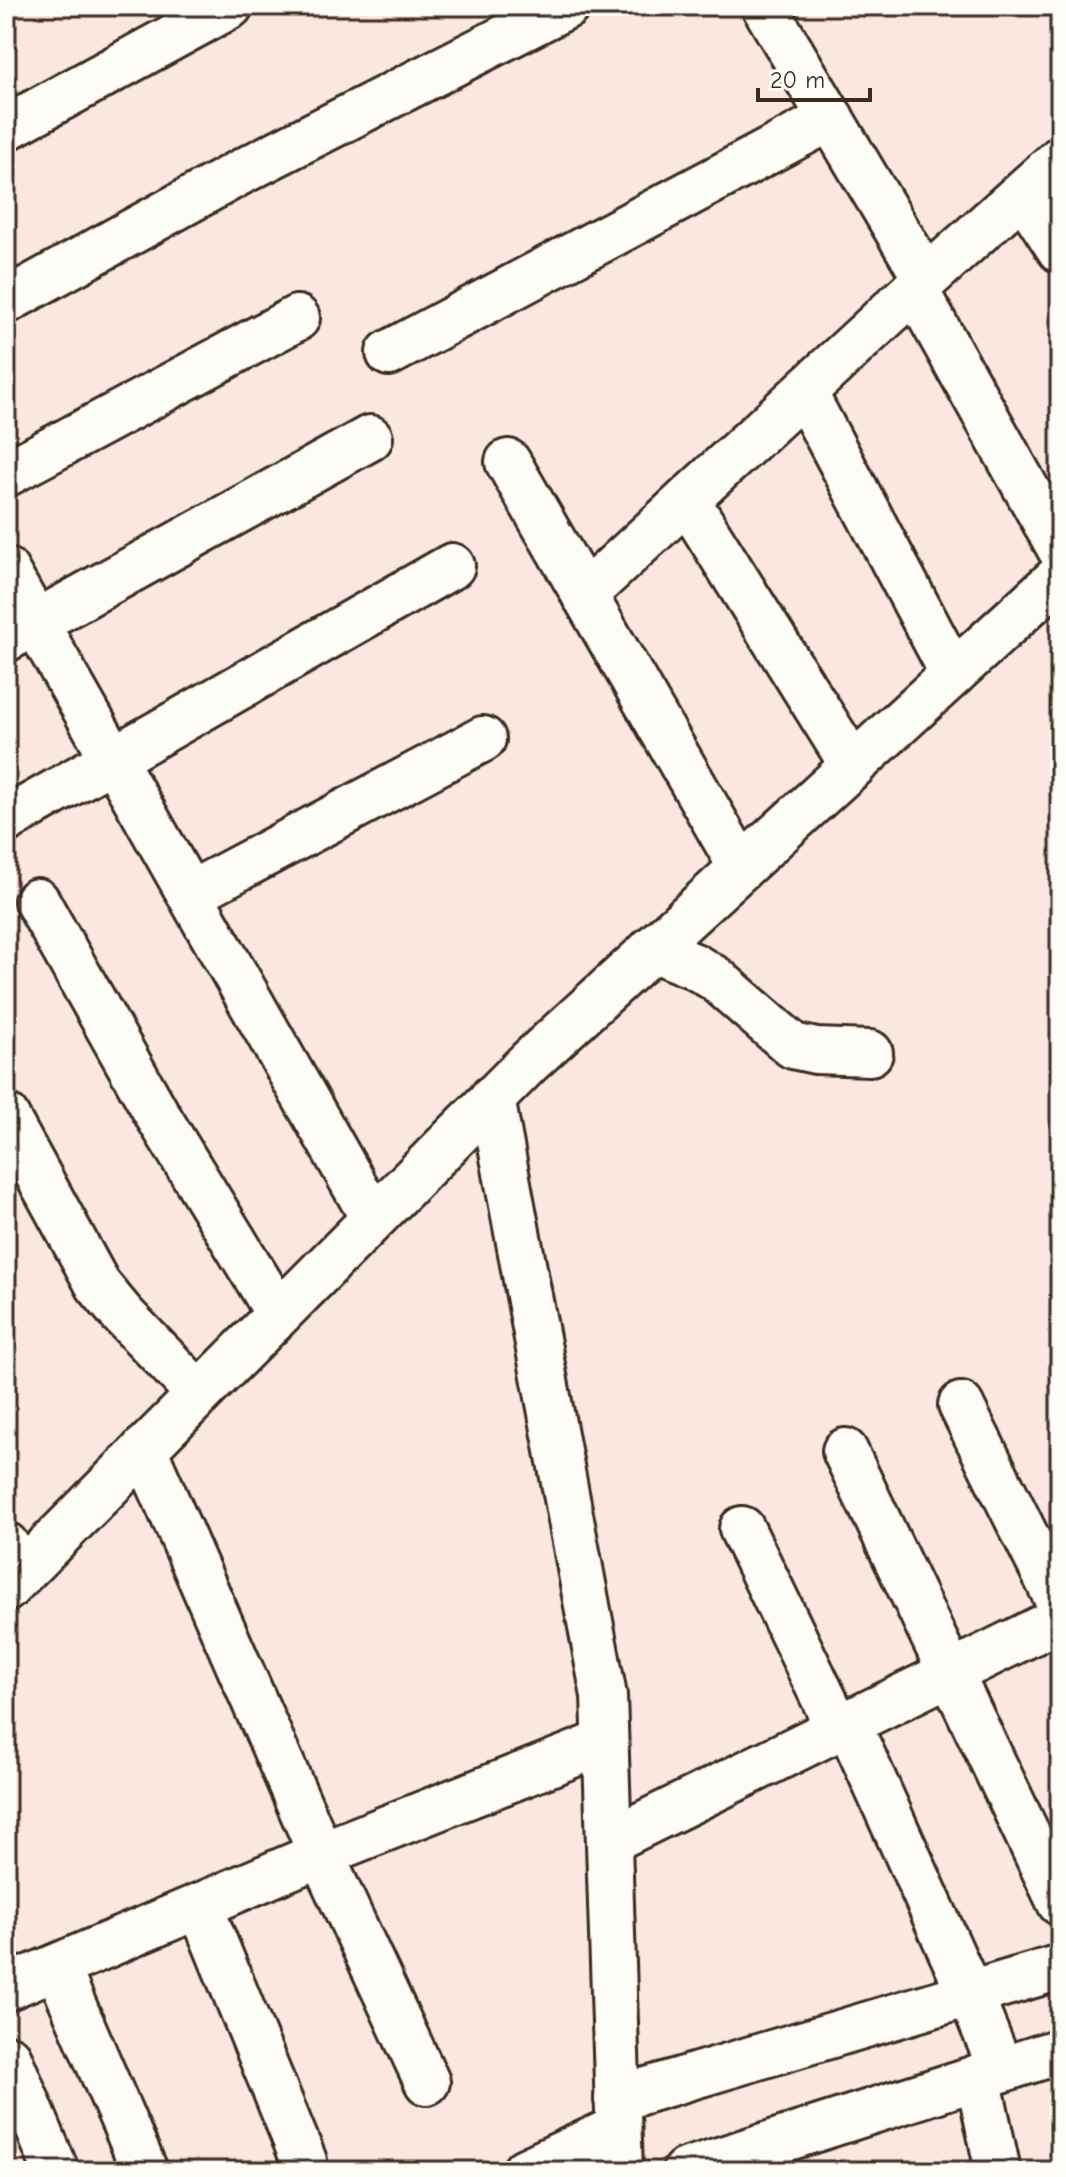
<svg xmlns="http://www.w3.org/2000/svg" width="1066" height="2177" viewBox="0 0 1066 2177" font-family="'Comic Neue',sans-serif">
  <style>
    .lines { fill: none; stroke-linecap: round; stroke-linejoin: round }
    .minor-casing { stroke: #3b2a1e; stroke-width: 50 }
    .major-casing { stroke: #3b2a1e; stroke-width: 50 }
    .minor { stroke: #fdfcf7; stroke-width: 44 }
    .major { stroke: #fdfcf7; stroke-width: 44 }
  </style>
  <rect width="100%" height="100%" fill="#fae8e0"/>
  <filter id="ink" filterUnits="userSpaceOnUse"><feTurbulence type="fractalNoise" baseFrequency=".0125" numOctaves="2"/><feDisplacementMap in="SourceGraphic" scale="16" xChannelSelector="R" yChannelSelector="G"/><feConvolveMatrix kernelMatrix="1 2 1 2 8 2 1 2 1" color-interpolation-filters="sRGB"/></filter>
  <g filter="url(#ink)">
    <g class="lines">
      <defs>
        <g id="minor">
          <polyline points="764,6 926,279"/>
          <polyline points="6,128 230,6"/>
          <polyline points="1023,193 1060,250"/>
          <polyline points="915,289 1060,549"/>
          <polyline points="6,301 237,174 567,6"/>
          <polyline points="389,353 831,118"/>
          <polyline points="804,392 953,674"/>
          <polyline points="508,462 741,867"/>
          <polyline points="6,474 297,318"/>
          <polyline points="687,500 853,766"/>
          <polyline points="6,570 373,1218"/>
          <polyline points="584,595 915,289 1060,159"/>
          <polyline points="6,639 370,438"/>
          <polyline points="6,820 452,566"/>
          <polyline points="190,894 483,739"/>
          <polyline points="37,901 158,1116 278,1313"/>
          <polyline points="652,949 694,966 716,979 793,1046 816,1051 870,1053"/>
          <polyline points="492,1098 604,1696 620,2171"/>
          <polyline points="6,1116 98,1285 122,1314 199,1394"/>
          <polyline points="961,1405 1060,1605"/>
          <polyline points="144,1449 321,1854 427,2082"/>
          <polyline points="845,1451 1060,1903"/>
          <polyline points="742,1529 838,1728"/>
          <polyline points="6,1545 23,1571"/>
          <polyline points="848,1723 970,1994 1001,2070"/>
          <polyline points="609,1841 1060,1619"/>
          <polyline points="200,1906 304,2161"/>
          <polyline points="57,1967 145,2171"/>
          <polyline points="6,1988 321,1854 605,1742"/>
          <polyline points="9,2058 56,2171"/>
          <polyline points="978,2077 998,2171"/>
          <polyline points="617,2099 1060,1967"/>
          <polyline points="525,2171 618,2128"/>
          <polyline points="685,2171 1060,2051"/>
        </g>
        <polyline id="major" points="6,1589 529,1062 1060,576"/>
      </defs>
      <use href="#minor" class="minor-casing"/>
      <use href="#major" class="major-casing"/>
      <use href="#minor" class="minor"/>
      <use href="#major" class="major"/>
    </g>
  </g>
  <rect width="1066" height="2177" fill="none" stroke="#fdfcf7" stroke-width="32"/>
  <rect x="16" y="16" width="1034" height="2145" fill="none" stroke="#3b2a1e" stroke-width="3" filter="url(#ink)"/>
  <path d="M758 88v12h112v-12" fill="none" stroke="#3b2a1e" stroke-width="4"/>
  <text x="770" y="88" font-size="24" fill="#3b2a1e" stroke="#fdfcf7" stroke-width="6" paint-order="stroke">20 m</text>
</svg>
